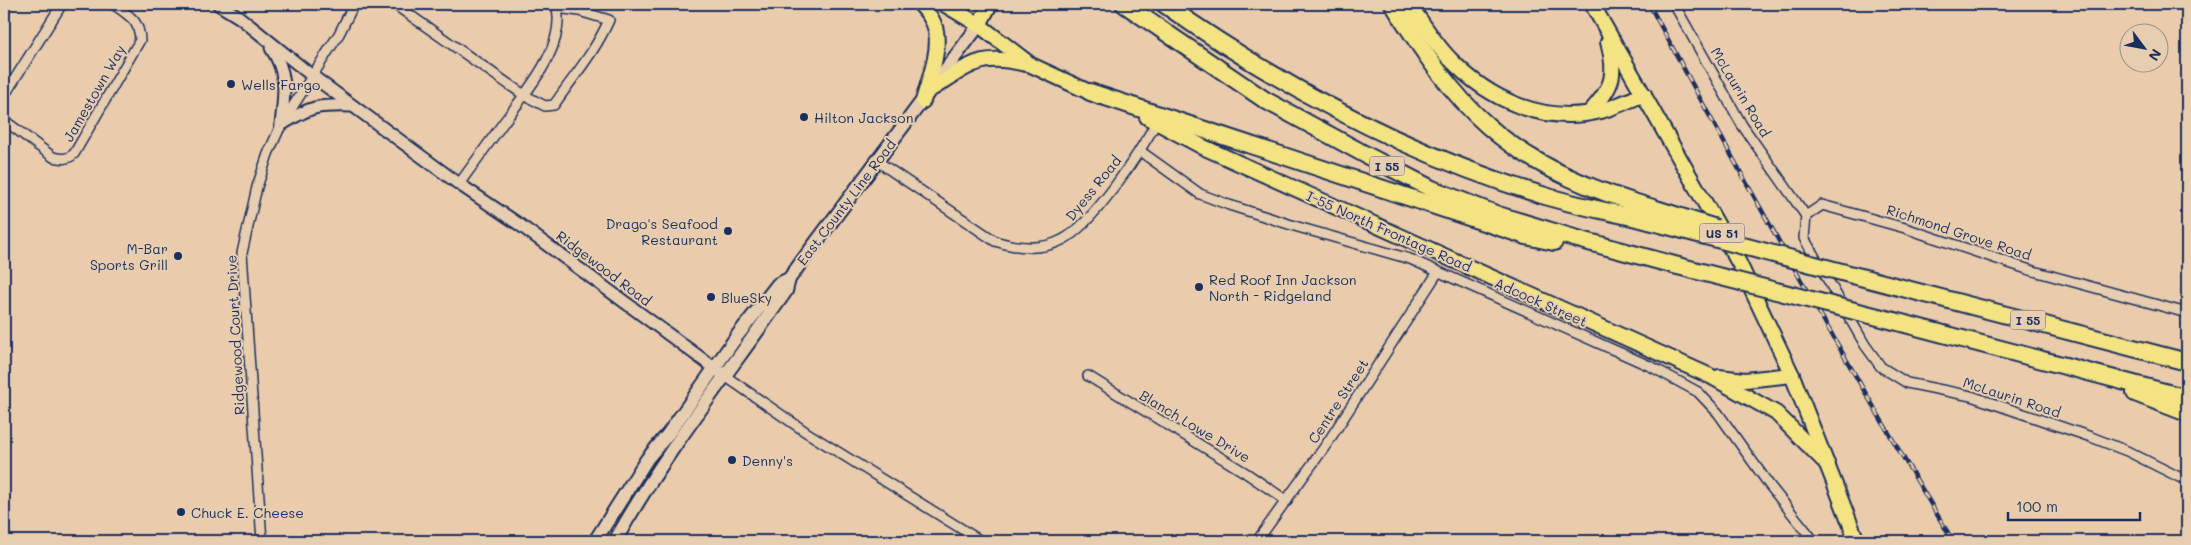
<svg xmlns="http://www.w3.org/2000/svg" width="2191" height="545" viewBox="0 0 2191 545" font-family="Mali,sans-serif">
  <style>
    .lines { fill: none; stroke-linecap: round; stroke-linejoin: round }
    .minor-casing { stroke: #1b2f5e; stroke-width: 12 }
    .tertiary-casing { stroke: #1b2f5e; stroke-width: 15 }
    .secondary-casing { stroke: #1b2f5e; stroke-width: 16 }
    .primary-casing { stroke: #1b2f5e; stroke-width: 18 }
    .motorway-casing { stroke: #1b2f5e; stroke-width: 20 }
    .minor { stroke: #e8ceb0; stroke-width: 9 }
    .tertiary { stroke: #e8ceb0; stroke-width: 11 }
    .secondary { stroke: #e8ceb0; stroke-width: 12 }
    .primary { stroke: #f4e382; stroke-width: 14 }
    .motorway { stroke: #f4e382; stroke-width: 16 }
    .rail-casing { stroke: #1b2f5e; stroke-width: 4.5 }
    .rail { stroke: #e8ceb0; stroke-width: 2.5; stroke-dasharray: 8; stroke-linecap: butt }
    .motorway-bridge-casing { stroke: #1b2f5e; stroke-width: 20; stroke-linecap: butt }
    .motorway-bridge { stroke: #f4e382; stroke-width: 16 }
    .poi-dot { fill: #1b2f5e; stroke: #e8ceb0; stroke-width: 2 }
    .labels { text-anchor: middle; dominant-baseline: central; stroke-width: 4; stroke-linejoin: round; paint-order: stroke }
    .shield { fill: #e8ceb0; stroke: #585f77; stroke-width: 1 }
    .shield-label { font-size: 12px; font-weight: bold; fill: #1b2f5e }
    .poi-label { font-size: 14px; fill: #1b2f5e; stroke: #e8ceb0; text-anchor: start }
    .street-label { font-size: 14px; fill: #1b2f5e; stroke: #e8ceb0 }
  </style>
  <rect width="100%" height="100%" fill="#eaccad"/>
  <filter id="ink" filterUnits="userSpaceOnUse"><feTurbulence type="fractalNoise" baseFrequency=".02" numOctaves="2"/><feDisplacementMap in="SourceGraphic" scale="10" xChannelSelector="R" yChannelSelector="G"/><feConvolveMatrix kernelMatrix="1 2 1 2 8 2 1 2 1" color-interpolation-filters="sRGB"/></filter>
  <g filter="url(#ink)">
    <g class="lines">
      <defs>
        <g id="minor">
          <path d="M394 4 524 95 545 106 554 105C573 77 595 52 609 20L579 11 557 8"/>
          <polyline points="1674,4 1742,125 1806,216"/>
          <polyline points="4,96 62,4"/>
          <path d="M4 120 53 157C61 159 67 160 74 154L140 40C139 19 129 16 113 4"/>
          <polyline points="1140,151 1200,194 1229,205 1298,227 1410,259 1652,367 1698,392 1718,413 1770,486 1814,541"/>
          <path d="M877 161 995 241C1017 248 1041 251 1062 240 1093 225 1140 152 1157 121"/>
          <path d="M459 184C474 163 489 143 504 122 527 91 568 45 556 4"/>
          <polyline points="2187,313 2030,270 1905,228 1822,205 1806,216 1804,238 1865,345 1881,367 1907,383 1971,396 2091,437 2127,451 2187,481"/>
          <polyline points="725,376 806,432 981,541"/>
          <polyline points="1088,376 1246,473 1287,501"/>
          <polyline points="262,541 242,253 257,187 268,154 281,125 339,34 354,4"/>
          <polyline points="1257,541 1326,445 1438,272"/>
        </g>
        <g id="tertiary">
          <polyline points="218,4 239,17 311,75 459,184 520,225 721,373"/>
          <path d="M271 48C289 75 284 95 281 125"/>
          <path d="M281 125C311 106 317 105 353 106"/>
        </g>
        <g id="secondary">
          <polyline points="595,541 647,459 668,434 737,336 778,284 789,279"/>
          <path d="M615 541C664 453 728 374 786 291L789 279 805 257 979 25"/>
        </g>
        <g id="primary">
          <path d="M920 4C927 12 934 20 936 31 940 53 929 79 923 101"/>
          <polyline points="944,4 979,25 1031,65 1100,97"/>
          <path d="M1409 4C1422 22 1434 43 1450 59 1489 100 1544 125 1601 111 1615 107 1630 100 1644 94"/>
          <polyline points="1592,4 1739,263 1792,375 1857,541"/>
          <polyline points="979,25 990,4"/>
          <path d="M933 88C972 64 979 53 1026 64"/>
          <path d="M1590 112C1613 87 1617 75 1608 42"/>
          <polyline points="1147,117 1203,147 1710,376 1776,413 1828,465"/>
          <polyline points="1719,377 1745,380 1792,375"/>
        </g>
        <g id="motorway">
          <polyline points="1124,4 1265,100 1368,156 1432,189 1498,215 1574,238 1678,266"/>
          <path d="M1164 4C1279 85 1407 154 1542 195 1576 206 1613 212 1649 221"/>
          <path d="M1393 4C1420 47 1449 92 1488 126 1534 167 1594 191 1653 208"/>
          <polyline points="1090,92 1526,236 1554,242"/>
          <polyline points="1868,279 2187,362"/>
          <polyline points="1894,321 2187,398"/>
          <polyline points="2135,393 2187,413"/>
        </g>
      </defs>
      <use href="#minor" class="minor-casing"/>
      <use href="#tertiary" class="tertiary-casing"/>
      <use href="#secondary" class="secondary-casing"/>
      <use href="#primary" class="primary-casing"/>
      <use href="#motorway" class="motorway-casing"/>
      <use href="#minor" class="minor"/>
      <use href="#tertiary" class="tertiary"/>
      <use href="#secondary" class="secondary"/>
      <use href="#primary" class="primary"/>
      <use href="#motorway" class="motorway"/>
      <defs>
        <path id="rail" d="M1649 4C1746 185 1847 365 1953 541"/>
      </defs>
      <use href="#rail" class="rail-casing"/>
      <use href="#rail" class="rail"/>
      <defs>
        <g id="motorway-bridge">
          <polyline points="1653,208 1716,228"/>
          <polyline points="1649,221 1868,279"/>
          <polyline points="1678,266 1894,321"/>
        </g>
      </defs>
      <use href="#motorway-bridge" class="motorway-bridge-casing"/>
      <use href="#motorway-bridge" class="motorway-bridge"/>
    </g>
  </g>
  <g class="poi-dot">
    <circle cx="231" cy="84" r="5"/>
    <circle cx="804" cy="117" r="5"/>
    <circle cx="728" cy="231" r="5"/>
    <circle cx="178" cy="256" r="5"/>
    <circle cx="1199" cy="287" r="5"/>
    <circle cx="711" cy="297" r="5"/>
    <circle cx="732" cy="460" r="5"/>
    <circle cx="181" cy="512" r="5"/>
  </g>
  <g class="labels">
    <g class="shield">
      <rect x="1369.5" y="156.5" width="35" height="19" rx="4"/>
      <rect x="1699.5" y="223.5" width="45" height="19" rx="4"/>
      <rect x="2010.5" y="310.5" width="35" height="19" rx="4"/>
    </g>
    <g class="shield-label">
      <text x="1387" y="166">I 55</text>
      <text x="1722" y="233">US 51</text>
      <text x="2028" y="320">I 55</text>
    </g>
    <g class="poi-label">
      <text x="241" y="84">Wells Fargo</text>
      <text x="814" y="117">Hilton Jackson</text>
      <text x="718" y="223" text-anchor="end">Drago's Seafood<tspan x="718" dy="16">Restaurant</tspan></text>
      <text x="168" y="248" text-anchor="end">M-Bar<tspan x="168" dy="16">Sports Grill</tspan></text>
      <text x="1209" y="279">Red Roof Inn Jackson<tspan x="1209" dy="16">North - Ridgeland</tspan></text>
      <text x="721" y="297">BlueSky</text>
      <text x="742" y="460">Denny's</text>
      <text x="191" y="512">Chuck E. Cheese</text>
    </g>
    <g class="street-label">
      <text transform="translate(1741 92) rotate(59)">McLaurin Road</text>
      <text transform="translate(94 93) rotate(-60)">Jamestown Way</text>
      <text transform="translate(1093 188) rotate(-51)">Dyess Road</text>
      <text transform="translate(846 202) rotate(-53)">East County Line Road</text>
      <text transform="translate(1389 231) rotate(24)">I-55 North Frontage Road</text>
      <text transform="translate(1959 232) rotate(18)">Richmond Grove Road</text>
      <text transform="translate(604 268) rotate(37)">Ridgewood Road</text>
      <text transform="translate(1541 302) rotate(24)">Adcock Street</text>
      <text transform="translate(235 335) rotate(-93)">Ridgewood Court Drive</text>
      <text transform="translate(2012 397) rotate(18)">McLaurin Road</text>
      <text transform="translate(1338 401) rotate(-57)">Centre Street</text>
      <text transform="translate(1195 426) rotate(31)">Blanch Lowe Drive</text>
    </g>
  </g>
  <rect width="2191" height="545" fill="none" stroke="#e8ceb0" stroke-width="20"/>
  <rect x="10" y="10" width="2171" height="525" fill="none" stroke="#1b2f5e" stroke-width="2" filter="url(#ink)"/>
  <g transform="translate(2144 48) rotate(122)"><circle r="24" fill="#e8ceb0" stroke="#968e8f"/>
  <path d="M0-4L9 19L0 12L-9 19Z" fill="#1b2f5e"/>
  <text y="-8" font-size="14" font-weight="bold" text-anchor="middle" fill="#1b2f5e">N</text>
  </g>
  <path d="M2008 512v8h132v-8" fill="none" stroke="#1b2f5e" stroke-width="2.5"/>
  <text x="2016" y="512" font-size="15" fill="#1b2f5e" stroke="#e8ceb0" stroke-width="4" paint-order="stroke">100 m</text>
</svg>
